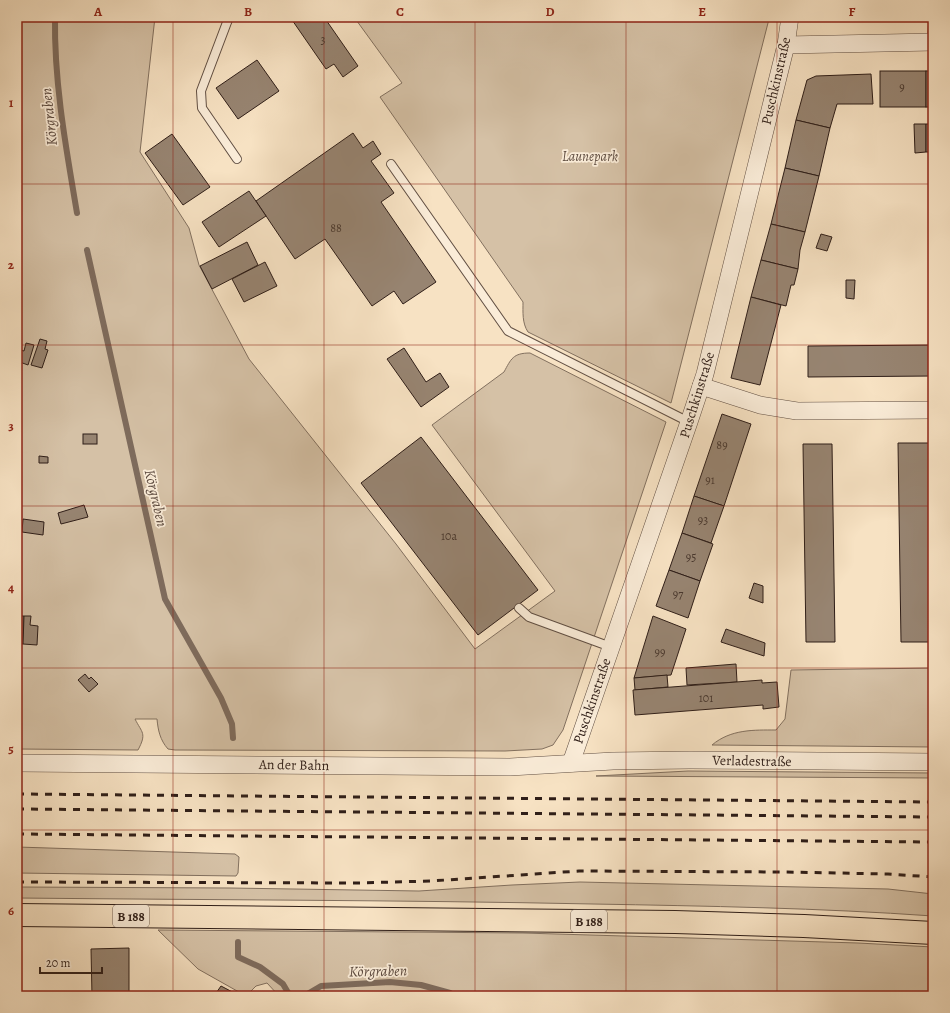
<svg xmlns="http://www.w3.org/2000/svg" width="950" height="1013" viewBox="0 0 950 1013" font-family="Alegreya,serif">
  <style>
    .green { fill: #d5c1a6; stroke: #82705f }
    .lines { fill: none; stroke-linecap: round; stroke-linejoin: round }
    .stream { stroke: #7e6b5c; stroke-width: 6 }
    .building { fill: #978471; stroke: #2f1e18 }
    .service-casing { stroke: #614f43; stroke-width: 10 }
    .minor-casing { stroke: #614f43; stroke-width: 18 }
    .primary-casing { stroke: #2f1e18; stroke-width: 24 }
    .service { stroke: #faecd8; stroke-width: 8 }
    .minor { stroke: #faecd8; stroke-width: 17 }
    .primary { stroke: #f7e2c3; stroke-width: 22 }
    .rail { stroke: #2f1e18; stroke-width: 3; stroke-dasharray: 7 7; stroke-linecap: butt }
    .grid { fill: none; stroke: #8f2418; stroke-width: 1; stroke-opacity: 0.55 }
    .labels { text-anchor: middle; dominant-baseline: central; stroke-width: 3.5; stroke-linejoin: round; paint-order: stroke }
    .number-label { font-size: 12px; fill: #49382e }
    .shield { fill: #faecd8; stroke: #6c5c52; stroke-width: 1 }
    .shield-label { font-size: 13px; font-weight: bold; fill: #2f1e18 }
    .street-label { font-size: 14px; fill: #2f1e18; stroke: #faecd8 }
    .park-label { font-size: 14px; font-style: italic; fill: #614f43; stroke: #faecd8 }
    .water-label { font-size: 15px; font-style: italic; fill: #5d4b40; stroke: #faecd8 }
    .neatline { fill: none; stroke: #8f2418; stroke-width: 1.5 }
    .grid-label { font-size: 13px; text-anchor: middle; font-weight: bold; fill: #8f2418 }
  </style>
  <rect width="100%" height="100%" fill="#f7e2c3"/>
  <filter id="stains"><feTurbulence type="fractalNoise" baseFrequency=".005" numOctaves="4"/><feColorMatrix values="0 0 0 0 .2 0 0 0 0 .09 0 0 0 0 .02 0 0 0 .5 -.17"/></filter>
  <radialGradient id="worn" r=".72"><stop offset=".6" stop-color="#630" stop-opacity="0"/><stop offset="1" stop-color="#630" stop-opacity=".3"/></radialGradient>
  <g class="green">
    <path d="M17 17H155L140 152 189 228 199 265 249 359 396 544 475 649 555 591 432 425 504 372C511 359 513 353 530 353L666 422 563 730 553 745 542 749 505 751 175 750 168 749C160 740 158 730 157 719H135C142 733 147 733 138 750L17 749Z"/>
    <path d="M354 17H763L769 19 671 403 528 332C522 323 523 312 523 302L380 97 402 83Z"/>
    <path d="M933 668V747L712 745C731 729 754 730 776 730L785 719 791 670Z"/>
    <polygon points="688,771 933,773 933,778 596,776"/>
    <polygon points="17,847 235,854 239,857 238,873 236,876 17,873"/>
    <path d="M580 882 888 889 933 894V916C820 908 706 906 593 904 401 900 209 900 17 898V887L230 888 419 891 512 885Z"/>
    <polygon points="158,930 523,933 858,943 933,947 933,996 279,996 267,983 256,986 246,996 198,969"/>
  </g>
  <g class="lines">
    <g class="stream">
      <path d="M55 17C54 83 66 148 77 213"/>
      <polyline points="87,250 165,599 221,698 232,724 233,738"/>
      <polyline points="238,942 238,957 260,967 283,984 290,996"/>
      <polyline points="304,996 321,986 390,982 421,985 450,993 454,996"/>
    </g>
  </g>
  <g class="building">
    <polygon points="290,17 324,17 358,66 343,77 334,64 326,69"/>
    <rect x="836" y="17" width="15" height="3"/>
    <polygon points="257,60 279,91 238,119 216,88"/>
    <rect x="880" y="71" width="46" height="36"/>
    <rect x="926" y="71" width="7" height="36"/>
    <polygon points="871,74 873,104 837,104 830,128 796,120 807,80 816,76"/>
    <polygon points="796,120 830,128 819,176 785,168"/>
    <polygon points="914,124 926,124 926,152 915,153"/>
    <polygon points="926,124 933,124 933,142 931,142 931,152 926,152"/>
    <polygon points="353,133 363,148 373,141 381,154 371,161 394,193 381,202 436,282 403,304 394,291 372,306 325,239 295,259 256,201"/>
    <polygon points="172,134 210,187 183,205 145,153"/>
    <polygon points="785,168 819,176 805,232 771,224"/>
    <polygon points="249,191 266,216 219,247 202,222"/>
    <polygon points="771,224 805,232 800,250 798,269 761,260"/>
    <polygon points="821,234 832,237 827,251 816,248"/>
    <polygon points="247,242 258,265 212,289 200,266"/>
    <polygon points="761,260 798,269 794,285 791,285 786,306 751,297"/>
    <polygon points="265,262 277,286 244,302 232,279"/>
    <polygon points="846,280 855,280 854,299 846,298"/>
    <polygon points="751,297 781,305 760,385 731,378"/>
    <polygon points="40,339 47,341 45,349 48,350 42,368 31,365"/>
    <polygon points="26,343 34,345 28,365 17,361 17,349 24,351"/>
    <polygon points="933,345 933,376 808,377 808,346"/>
    <polygon points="404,348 426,382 440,373 449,387 421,407 387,359"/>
    <polygon points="722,414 751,424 724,506 694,496"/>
    <rect x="83" y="434" width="14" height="10"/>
    <polygon points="421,437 538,590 478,635 361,483"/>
    <polygon points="898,443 930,443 932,642 901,642"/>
    <polygon points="803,444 832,444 835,642 806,642"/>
    <polygon points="39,456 48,457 48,463 39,463"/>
    <polygon points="17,492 19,492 18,504 17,504"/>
    <polygon points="694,496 724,506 711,543 682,533"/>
    <polygon points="84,505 88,517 61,524 58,513"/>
    <polygon points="23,519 44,522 43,535 22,532"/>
    <polygon points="682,533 713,544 700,581 669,570"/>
    <polygon points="669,570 700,581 688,618 656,606"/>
    <polygon points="754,583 763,586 763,603 749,598"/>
    <polygon points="18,616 24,616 23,644 17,644"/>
    <polygon points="24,616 31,616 30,625 38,626 37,645 23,644"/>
    <polygon points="653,616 686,629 671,675 634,678"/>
    <polygon points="726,629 765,643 764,656 721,642"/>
    <polygon points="736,664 737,682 687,685 686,668"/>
    <polygon points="85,674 89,679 91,677 98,684 89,692 78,680"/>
    <polygon points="667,675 668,687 635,690 634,678"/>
    <polygon points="762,680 762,683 777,682 779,707 763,709 763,705 635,715 633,690"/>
    <polygon points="129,948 129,996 92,996 91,949"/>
    <polygon points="221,986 240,996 214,996"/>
  </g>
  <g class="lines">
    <defs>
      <g id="service">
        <polyline points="229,17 201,91 202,108 237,159"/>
        <polyline points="932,42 933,25"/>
        <polyline points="391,164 508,331 689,422"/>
        <polyline points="519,608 529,617 611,647"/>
      </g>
      <g id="minor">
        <polyline points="786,45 933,42"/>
        <polyline points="701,386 760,405 797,411 933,410"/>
        <polyline points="17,763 510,767 613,761 690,760 933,762"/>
        <polyline points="571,763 689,422 705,374 786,45 790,17"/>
      </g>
      <polyline id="primary" points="17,915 675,922 804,926 933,933"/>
    </defs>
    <use href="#service" class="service-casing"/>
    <use href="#minor" class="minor-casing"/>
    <use href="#primary" class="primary-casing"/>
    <use href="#service" class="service"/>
    <use href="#minor" class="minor"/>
    <use href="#primary" class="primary"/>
    <g class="rail">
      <polyline points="17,794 933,802"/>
      <polyline points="17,809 933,817"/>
      <polyline points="17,834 933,842"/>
      <polyline points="17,882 358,883 431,881 579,871 787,872 888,874 933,877"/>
    </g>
  </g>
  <path class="grid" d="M173 17V996M324 17V996M475 17V996M626 17V996M777 17V996M17 184H933M17 345H933M17 506H933M17 668H933M17 830H933"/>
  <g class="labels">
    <g class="number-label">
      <text x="323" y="40">3</text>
      <text x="902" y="87">9</text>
      <text x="336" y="228">88</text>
      <text x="722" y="445">89</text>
      <text x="710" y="480">91</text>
      <text x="703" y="520">93</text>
      <text x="449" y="536">10a</text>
      <text x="691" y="557">95</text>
      <text x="678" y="594">97</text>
      <text x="660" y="652">99</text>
      <text x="706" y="698">101</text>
    </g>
    <g class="shield">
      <rect x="113" y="905" width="36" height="22" rx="3"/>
      <rect x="571" y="910" width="36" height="22" rx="3"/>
    </g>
    <g class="shield-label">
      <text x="131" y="916">B 188</text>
      <text x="589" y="921">B 188</text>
    </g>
    <g class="street-label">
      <text transform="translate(776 81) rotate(-77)">Puschkinstraße</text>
      <text transform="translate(697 395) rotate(-73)">Puschkinstraße</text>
      <text transform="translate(592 701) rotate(-71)">Puschkinstraße</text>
      <text transform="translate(752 761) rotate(1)">Verladestraße</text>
      <text transform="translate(294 765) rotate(1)">An der Bahn</text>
    </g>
    <g class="park-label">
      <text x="590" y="156">Launepark</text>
    </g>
    <g class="water-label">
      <text transform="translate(49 117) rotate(-96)">Körgraben</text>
      <text transform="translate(156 498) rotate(77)">Körgraben</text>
      <text transform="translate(378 971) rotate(-1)">Körgraben</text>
    </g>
  </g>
  <rect width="950" height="1013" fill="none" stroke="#f7e2c3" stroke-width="44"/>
  <path d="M40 967v6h62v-6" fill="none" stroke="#2f1e18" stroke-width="2"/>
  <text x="46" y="967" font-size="12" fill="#2f1e18" stroke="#faecd8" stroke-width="3" paint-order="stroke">20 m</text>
  <rect x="22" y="22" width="906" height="969" class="neatline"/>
  <g class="grid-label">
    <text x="98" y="16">A</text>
    <text x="248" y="16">B</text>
    <text x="400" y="16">C</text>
    <text x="550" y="16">D</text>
    <text x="702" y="16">E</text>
    <text x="852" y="16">F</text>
    <text x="11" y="107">1</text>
    <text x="11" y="269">2</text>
    <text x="11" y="430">3</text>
    <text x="11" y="592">4</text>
    <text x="11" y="753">5</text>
    <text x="11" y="915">6</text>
  </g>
  <rect width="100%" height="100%" filter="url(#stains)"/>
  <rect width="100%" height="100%" fill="url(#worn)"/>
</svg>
